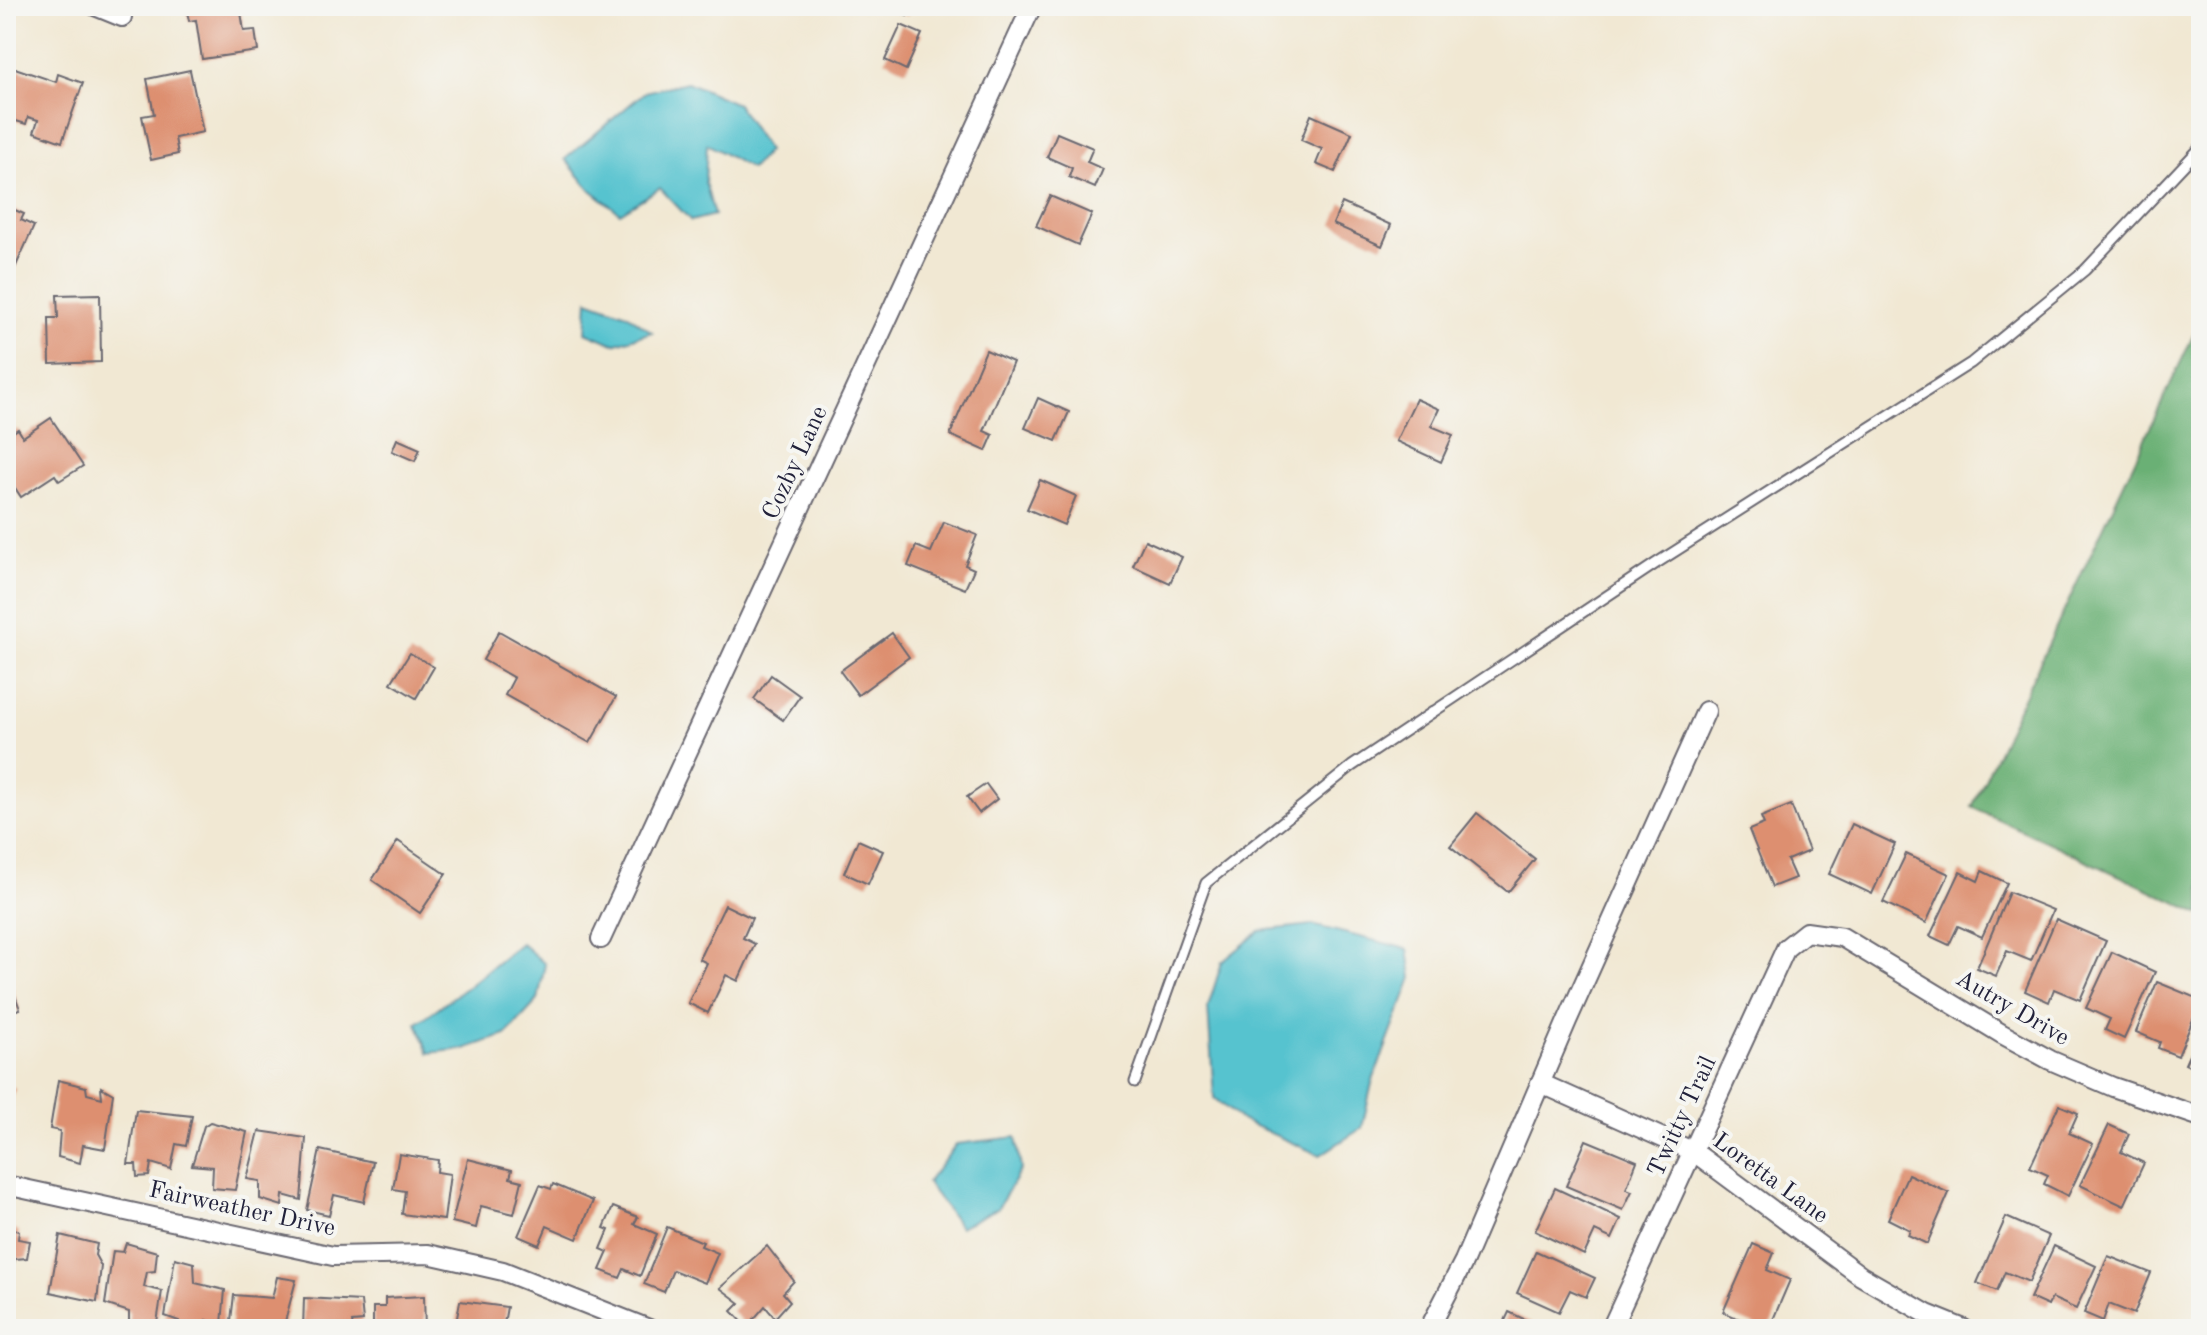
<svg xmlns="http://www.w3.org/2000/svg" width="2207" height="1335" viewBox="0 0 2207 1335" font-family="'Old Standard TT',serif">
  <style>
    .forest { fill: #6bb074; stroke: #466958; stroke-width: 2 }
    .water { fill: #56c3cf; stroke: #3c7285; stroke-width: 2 }
    .building { fill: #dd8f6f }
    .lines { fill: none; stroke-linecap: round; stroke-linejoin: round }
    .lane-casing { stroke: #6a6770; stroke-width: 13 }
    .street-casing { stroke: #6a6770; stroke-width: 22 }
    .lane { stroke: #fff; stroke-width: 9 }
    .street { stroke: #fff; stroke-width: 18 }
    .labels { text-anchor: middle; dominant-baseline: central; stroke-width: 8; stroke-linejoin: round; paint-order: stroke }
    .street-label { font-size: 24px; fill: #22223b; stroke: #f6f6f2 }
  </style>
  <rect width="100%" height="100%" fill="#f6f6f2"/>
  <filter id="ink" filterUnits="userSpaceOnUse"><feTurbulence type="fractalNoise" baseFrequency=".0125" numOctaves="2"/><feDisplacementMap in="SourceGraphic" scale="16" xChannelSelector="R" yChannelSelector="G"/><feConvolveMatrix kernelMatrix="1 2 1 2 8 2 1 2 1" color-interpolation-filters="sRGB"/></filter>
  <filter id="wash" filterUnits="userSpaceOnUse"><feTurbulence type="fractalNoise" baseFrequency=".006" numOctaves="4" result="noise"/><feDisplacementMap in="SourceGraphic" scale="32" xChannelSelector="R" yChannelSelector="G"/><feGaussianBlur stdDeviation="1.8" result="paint"/><feColorMatrix in="noise" values="0 0 0 0 0 0 0 0 0 0 0 0 0 0 0 0 0 1.4 0 .05"/><feComposite in="paint" operator="in"/></filter>
  <g filter="url(#wash)">
    <rect width="100%" height="100%" fill="#f1e8d3"/>
    <polygon class="forest" points="2201,319 2201,914 1972,807"/>
    <g class="water">
      <polygon points="687,82 737,104 768,151 751,169 707,144 705,182 714,215 691,221 660,188 620,213 591,190 565,159 645,92"/>
      <polygon points="588,300 627,314 652,332 614,344 586,332"/>
      <polygon points="1312,925 1408,949 1412,978 1372,1083 1362,1128 1320,1155 1241,1120 1214,1098 1208,1007 1222,962 1260,931"/>
      <polygon points="521,943 545,964 538,1000 506,1035 464,1049 429,1053 417,1023 470,985"/>
      <polygon points="1016,1137 1021,1169 998,1208 960,1227 927,1183 957,1144"/>
    </g>
    <g id="blocks">
      <g class="building">
        <polygon points="186,6 240,6 244,31 255,30 258,51 202,59 196,20 189,21"/>
        <polygon points="884,6 911,6 907,16"/>
        <polygon points="901,25 922,34 906,70 885,60"/>
        <polygon points="6,65 56,82 58,74 83,83 62,142 34,132 38,120 28,117 26,124 6,118"/>
        <polygon points="190,70 203,132 175,138 178,154 151,160 142,116 154,114 147,79"/>
        <polygon points="1311,115 1352,133 1335,172 1316,164 1322,149 1301,140"/>
        <polygon points="1057,133 1093,148 1087,162 1103,169 1095,188 1069,177 1072,168 1047,157"/>
        <polygon points="1050,196 1092,214 1078,245 1036,226"/>
        <polygon points="1342,203 1391,225 1382,246 1333,224"/>
        <polygon points="6,206 24,214 21,220 34,226 6,288"/>
        <polygon points="100,294 101,362 50,364 49,318 58,318 57,295"/>
        <polygon points="986,350 1013,362 984,431 993,435 986,451 950,435"/>
        <polygon points="1038,398 1069,412 1056,441 1025,428"/>
        <polygon points="1416,399 1439,409 1431,426 1453,435 1441,462 1396,441"/>
        <polygon points="51,418 83,466 59,481 55,475 21,497 6,474 6,437 18,429 23,437"/>
        <polygon points="397,439 420,449 415,461 392,451"/>
        <polygon points="1040,480 1076,496 1064,525 1027,509"/>
        <polygon points="944,522 977,535 965,565 974,569 965,589 908,566 916,546 931,552"/>
        <polygon points="1145,540 1182,557 1170,583 1133,566"/>
        <polygon points="499,631 616,697 590,743 505,695 514,678 483,660"/>
        <polygon points="892,633 909,657 858,695 840,671"/>
        <polygon points="410,653 434,667 416,698 391,683"/>
        <polygon points="771,675 800,696 783,720 754,699"/>
        <polygon points="986,784 997,799 979,813 967,797"/>
        <polygon points="1791,805 1809,851 1787,860 1795,878 1772,887 1749,830 1764,824 1761,817"/>
        <polygon points="1477,813 1535,859 1508,892 1450,846"/>
        <polygon points="1852,824 1895,844 1872,894 1829,874"/>
        <polygon points="858,840 883,851 868,884 844,873"/>
        <polygon points="398,841 446,874 420,913 372,880"/>
        <polygon points="1906,854 1949,874 1926,923 1883,902"/>
        <polygon points="1982,871 2007,883 1982,937 1958,926 1949,945 1930,936 1960,872 1978,881"/>
        <polygon points="2009,892 2053,910 2031,961 2007,951 1996,976 1977,968"/>
        <polygon points="725,905 752,918 743,938 755,944 738,981 726,975 708,1013 688,1003 707,963 699,959"/>
        <polygon points="2056,919 2106,941 2080,1000 2054,989 2049,1002 2025,991"/>
        <polygon points="2112,952 2155,972 2124,1039 2105,1030 2110,1019 2086,1008"/>
        <polygon points="6,971 20,1009 6,1013"/>
        <polygon points="2157,982 2201,1000 2178,1056 2158,1048 2160,1042 2136,1032"/>
        <polygon points="2201,1028 2201,1072 2185,1064"/>
        <polygon points="58,1080 86,1087 87,1094 102,1098 101,1087 113,1094 105,1149 83,1145 80,1163 58,1157 60,1131 50,1129"/>
        <polygon points="6,1084 15,1089 10,1106 6,1105"/>
        <polygon points="2059,1105 2078,1113 2069,1133 2093,1144 2068,1196 2044,1184 2048,1175 2030,1167"/>
        <polygon points="136,1110 192,1116 186,1146 176,1144 171,1169 151,1163 149,1176 137,1177 136,1164 128,1164"/>
        <polygon points="210,1122 247,1132 235,1190 212,1188 213,1167 192,1165 204,1126"/>
        <polygon points="2109,1125 2129,1134 2121,1152 2144,1163 2124,1206 2080,1185"/>
        <polygon points="259,1131 306,1138 301,1200 283,1195 282,1206 260,1199 260,1181 247,1179"/>
        <polygon points="1586,1140 1637,1161 1626,1189 1632,1191 1623,1210 1566,1186"/>
        <polygon points="320,1150 373,1162 364,1202 334,1195 329,1215 307,1210"/>
        <polygon points="399,1154 438,1160 437,1172 450,1174 444,1220 402,1214 405,1191 393,1189"/>
        <polygon points="468,1159 512,1170 510,1178 522,1181 514,1214 481,1206 476,1228 452,1222"/>
        <polygon points="1908,1174 1949,1193 1927,1244 1908,1235 1910,1230 1888,1219"/>
        <polygon points="553,1184 593,1201 577,1239 547,1226 539,1245 518,1236 540,1185 551,1189"/>
        <polygon points="1555,1188 1621,1219 1612,1239 1595,1231 1584,1255 1535,1231"/>
        <polygon points="613,1207 638,1217 634,1224 657,1234 640,1276 624,1269 620,1278 600,1270 608,1252 601,1249 609,1230 604,1228"/>
        <polygon points="2006,1217 2049,1236 2029,1282 2005,1272 1997,1291 1977,1283"/>
        <polygon points="667,1227 703,1242 701,1246 718,1253 705,1283 673,1270 664,1292 644,1284"/>
        <polygon points="6,1228 19,1231 18,1239 30,1241 27,1258 15,1259 7,1297"/>
        <polygon points="60,1235 97,1244 95,1255 101,1266 97,1302 50,1292"/>
        <polygon points="126,1243 157,1252 155,1271 147,1272 144,1287 162,1291 156,1329 137,1329 137,1324 129,1324 129,1312 105,1304 113,1251 123,1252"/>
        <polygon points="1753,1244 1774,1253 1767,1270 1790,1280 1769,1329 1763,1329 1723,1312"/>
        <polygon points="767,1246 794,1281 783,1293 790,1301 775,1318 765,1306 747,1327 732,1311 740,1303 720,1288"/>
        <polygon points="2054,1246 2096,1266 2076,1309 2052,1298 2048,1306 2030,1298"/>
        <polygon points="1536,1251 1595,1278 1586,1297 1570,1290 1559,1312 1517,1293"/>
        <polygon points="2108,1256 2151,1273 2134,1314 2109,1304 2103,1321 2084,1313"/>
        <polygon points="175,1258 194,1263 195,1283 225,1290 222,1324 206,1320 205,1329 186,1329 181,1327 179,1321 165,1316"/>
        <polygon points="277,1277 296,1280 283,1329 230,1329 234,1295 272,1298"/>
        <polygon points="424,1296 425,1329 373,1329 373,1307 385,1307 385,1298"/>
        <polygon points="304,1298 361,1301 363,1321 352,1322 353,1329 303,1329"/>
        <polygon points="460,1301 507,1307 503,1329 455,1329"/>
        <polygon points="1509,1312 1545,1329 1501,1329"/>
      </g>
    </g>
  </g>
  <g filter="url(#ink)">
    <use href="#blocks" fill-opacity="0" stroke="#6a6770" stroke-width="2"/>
    <g class="lines">
      <defs>
        <polyline id="lane" points="1135,1082 1206,883 1352,766 1655,564 1971,363 2085,270 2201,147"/>
        <g id="street">
          <polyline points="95,6 122,17"/>
          <polyline points="601,939 1032,6"/>
          <polyline points="1540,1083 1694,1152 1861,1276 1927,1314 1964,1329"/>
          <polyline points="6,1185 333,1256 428,1254 503,1271 649,1329"/>
          <polyline points="1429,1329 1464,1261 1567,1021 1706,711"/>
          <polyline points="1611,1329 1786,948 1806,932 1842,937 2002,1034 2050,1060 2113,1087 2201,1117"/>
        </g>
      </defs>
      <use href="#lane" class="lane-casing"/>
      <use href="#street" class="street-casing"/>
      <use href="#lane" class="lane"/>
      <use href="#street" class="street"/>
    </g>
  </g>
  <g class="labels">
    <g class="street-label">
      <text transform="translate(796 463) rotate(-65)">Cozby Lane</text>
      <text transform="translate(2012 1009) rotate(30)">Autry Drive</text>
      <text transform="translate(1683 1117) rotate(-65)">Twitty Trail</text>
      <text transform="translate(1770 1179) rotate(36)">Loretta Lane</text>
      <text transform="translate(242 1210) rotate(12)">Fairweather Drive</text>
    </g>
  </g>
  <rect width="2207" height="1335" fill="none" stroke="#f6f6f2" stroke-width="32"/>
</svg>
